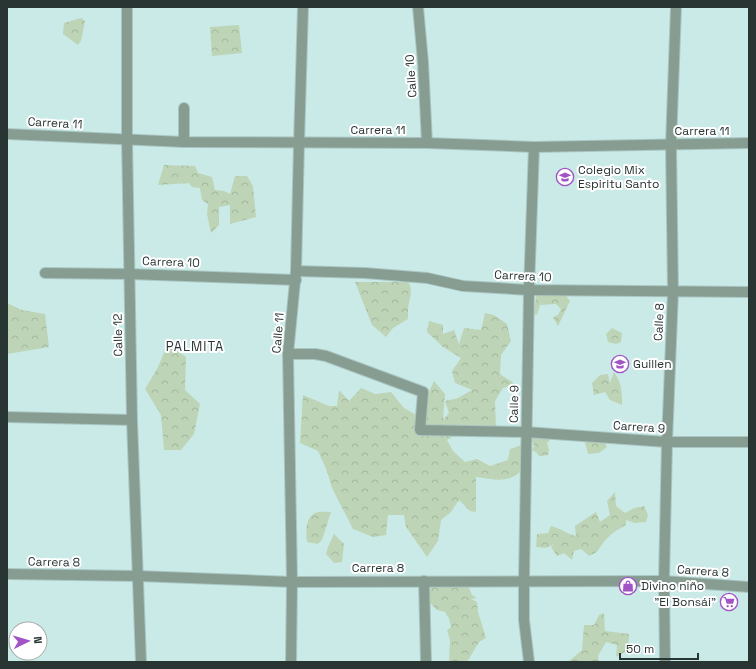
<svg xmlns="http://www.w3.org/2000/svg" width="756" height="669" viewBox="0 0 756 669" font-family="'Space Grotesk',sans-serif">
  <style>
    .forest { fill: url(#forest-crowns) }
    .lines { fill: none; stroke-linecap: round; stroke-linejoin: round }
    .minor-casing { stroke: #aac6c3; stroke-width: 12 }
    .minor { stroke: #879d92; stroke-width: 10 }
    .labels { text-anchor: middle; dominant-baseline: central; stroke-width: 4; stroke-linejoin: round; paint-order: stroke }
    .street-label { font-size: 12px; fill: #283533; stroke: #fff }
    .poi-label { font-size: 12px; fill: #283533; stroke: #fff; text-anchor: start }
    .neighbourhood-label { font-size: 13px; letter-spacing: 1px; fill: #283533; stroke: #fff }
  </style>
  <defs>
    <pattern id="forest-crowns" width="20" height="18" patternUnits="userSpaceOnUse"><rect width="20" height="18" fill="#bdd4b6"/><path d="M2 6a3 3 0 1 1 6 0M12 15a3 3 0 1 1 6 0" fill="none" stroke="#a2b79d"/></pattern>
  </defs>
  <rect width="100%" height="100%" fill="#caeae7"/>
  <g class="forest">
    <polygon points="81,18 85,21 81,41 78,45 63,34 64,23"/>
    <polygon points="239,25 242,53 212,56 210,27"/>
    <polygon points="164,165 195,166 198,173 212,177 215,190 224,191 230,194 235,176 247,176 253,186 256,217 230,224 230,205 219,207 219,225 211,233 207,214 208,204 202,200 200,188 192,187 189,183 158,185"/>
    <path d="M355 282H408C414 290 409 300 408 309 408 312 408 316 408 319L393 328 386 337 372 325Z"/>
    <polygon points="536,296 566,296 570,301 558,326 553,317 558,315 561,309 556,304 540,305 537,315 534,314"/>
    <polygon points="7,303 22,310 45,314 49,347 7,354"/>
    <path d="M485 313 494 315 507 324 511 341 501 355 500 374 515 384 503 388 495 401 496 430 457 434 447 440 453 451 465 462 477 459 490 466 508 460 510 449 522 445 521 471C509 484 492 479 476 477V512L470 511 459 500 451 512 441 520 438 541 427 557 406 527 404 515H388L386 535 373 537 353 529 332 488 327 471 318 451 300 443 303 395 329 406H337L339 390 349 401 361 388 375 394 391 392 404 408 418 416 434 381 445 394 443 420 449 413 445 401 458 398 472 390 455 383 452 371 461 358 443 347 427 332 429 321 443 325V334L454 330 459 344 464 328 481 330Z"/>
    <polygon points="612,328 622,333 621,342 616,344 608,342 606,334"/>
    <polygon points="168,344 186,357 185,390 200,404 194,434 181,450 164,450 161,415 145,389 157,369"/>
    <path d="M614 372C622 383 622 393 622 405L610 400 605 392 594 395 592 383 600 375 608 374 610 383Z"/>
    <polygon points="535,437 546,437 550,440 547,443 549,450 548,455 539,456 537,453 532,450 534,446 532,440"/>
    <polygon points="598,438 603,439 607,447 599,453 588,454 585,442 595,442"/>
    <path d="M615 492 616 506 625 513 634 508 644 506 648 515 646 522 635 523 626 520V525C618 529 609 535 603 543 597 551 600 551 589 556L581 549 574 551 572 560 564 553 557 556 551 547 555 544 546 548 536 547 537 534 548 533 551 526C560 528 567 534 576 536L575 526 596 512 600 522 610 515 607 501Z"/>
    <path d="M331 512 322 540 318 544 307 542C306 533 305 518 315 513 319 511 327 512 331 512Z"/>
    <polygon points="334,534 344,544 342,562 334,563 326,554 328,547"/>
    <polygon points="427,582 467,583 472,595 477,598 471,599 477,602 478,612 486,638 479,642 467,662 449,662 450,640 447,630 451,627 449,618 445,612 437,610 428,601"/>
    <polygon points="604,613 605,631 629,634 628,650 616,657 617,645 606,642 598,656 599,662 568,662 582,650 584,625 594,625 599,615"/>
  </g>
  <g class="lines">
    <defs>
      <g id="minor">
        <polyline points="127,7 127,140 132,420 141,662"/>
        <polyline points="418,7 423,62 427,143"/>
        <polyline points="7,134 184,142 427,143 534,147 749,143"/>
        <polyline points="184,142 184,108"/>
        <polyline points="296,271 365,273 427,278 463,286 529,290 749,292"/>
        <polyline points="45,273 129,274 296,280"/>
        <polyline points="288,354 315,354 326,356 423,392 420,430 526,432 667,442 749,442"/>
        <polyline points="7,417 132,420"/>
        <polyline points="7,574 138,576 292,582 664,581 749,587"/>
        <polyline points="424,581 426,662"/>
        <polyline points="291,662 292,582 288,354 296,271 299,143 303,7"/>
        <polyline points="529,662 524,620 524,581 529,290 534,147"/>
        <polyline points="665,662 664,581 667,442 673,292 671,144 676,7"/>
      </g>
    </defs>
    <use href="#minor" class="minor-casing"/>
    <use href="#minor" class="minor"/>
  </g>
  <defs>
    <symbol id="school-ring" viewBox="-11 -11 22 22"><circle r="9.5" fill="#fff" stroke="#a254c5" stroke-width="1.5"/><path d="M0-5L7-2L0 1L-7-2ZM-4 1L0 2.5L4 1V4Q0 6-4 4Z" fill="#a254c5"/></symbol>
    <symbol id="shop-ring" viewBox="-11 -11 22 22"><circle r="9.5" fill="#fff" stroke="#a254c5" stroke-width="1.5"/><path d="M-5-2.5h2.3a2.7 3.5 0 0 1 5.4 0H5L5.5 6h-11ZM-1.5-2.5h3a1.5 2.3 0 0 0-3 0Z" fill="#a254c5"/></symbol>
    <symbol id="supermarket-ring" viewBox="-11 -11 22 22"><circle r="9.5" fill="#fff" stroke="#a254c5" stroke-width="1.5"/><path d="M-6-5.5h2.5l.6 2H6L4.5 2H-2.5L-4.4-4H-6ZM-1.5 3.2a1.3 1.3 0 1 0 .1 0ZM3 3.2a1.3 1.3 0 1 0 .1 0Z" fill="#a254c5"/></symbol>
  </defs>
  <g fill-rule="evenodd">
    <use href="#school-ring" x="555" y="167" width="20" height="20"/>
    <use href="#school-ring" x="610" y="354" width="20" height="20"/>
    <use href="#shop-ring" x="618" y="576" width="20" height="20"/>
    <use href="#supermarket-ring" x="719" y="592" width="20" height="20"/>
  </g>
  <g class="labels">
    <g class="street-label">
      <text transform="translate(411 76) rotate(-94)">Calle 10</text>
      <text transform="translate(55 123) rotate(3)">Carrera 11</text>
      <text x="378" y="130">Carrera 11</text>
      <text x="702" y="131">Carrera 11</text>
      <text transform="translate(171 262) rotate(2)">Carrera 10</text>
      <text transform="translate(523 276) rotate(3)">Carrera 10</text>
      <text transform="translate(659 322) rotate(-87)">Calle 8</text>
      <text transform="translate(278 333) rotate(-85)">Calle 11</text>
      <text transform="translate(118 335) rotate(-91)">Calle 12</text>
      <text transform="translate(514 404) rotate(-89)">Calle 9</text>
      <text transform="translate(639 427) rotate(4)">Carrera 9</text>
      <text transform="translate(54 562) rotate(1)">Carrera 8</text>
      <text x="378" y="568">Carrera 8</text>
      <text transform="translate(703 571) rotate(4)">Carrera 8</text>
    </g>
    <g class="poi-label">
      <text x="578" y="170">Colegio Mix<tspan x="578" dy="14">Espiritu Santo</tspan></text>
      <text x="633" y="364">Guillen</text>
      <text x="641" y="586">Divino niño</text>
      <text x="716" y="602" text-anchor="end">"El Bonsái"</text>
    </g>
    <g class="neighbourhood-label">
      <text x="195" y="346">PALMITA</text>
    </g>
  </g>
  <rect width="756" height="669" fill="none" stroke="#283533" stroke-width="16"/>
  <g transform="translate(28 641) rotate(85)"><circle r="19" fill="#ffffff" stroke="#a9aead"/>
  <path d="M0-3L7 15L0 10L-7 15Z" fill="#a254c5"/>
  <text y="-6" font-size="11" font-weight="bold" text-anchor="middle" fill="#283533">N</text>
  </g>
  <path d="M620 653v6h78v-6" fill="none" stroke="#283533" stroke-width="2"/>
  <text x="626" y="653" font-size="12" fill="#283533" stroke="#ffffff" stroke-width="3" paint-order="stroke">50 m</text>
</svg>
